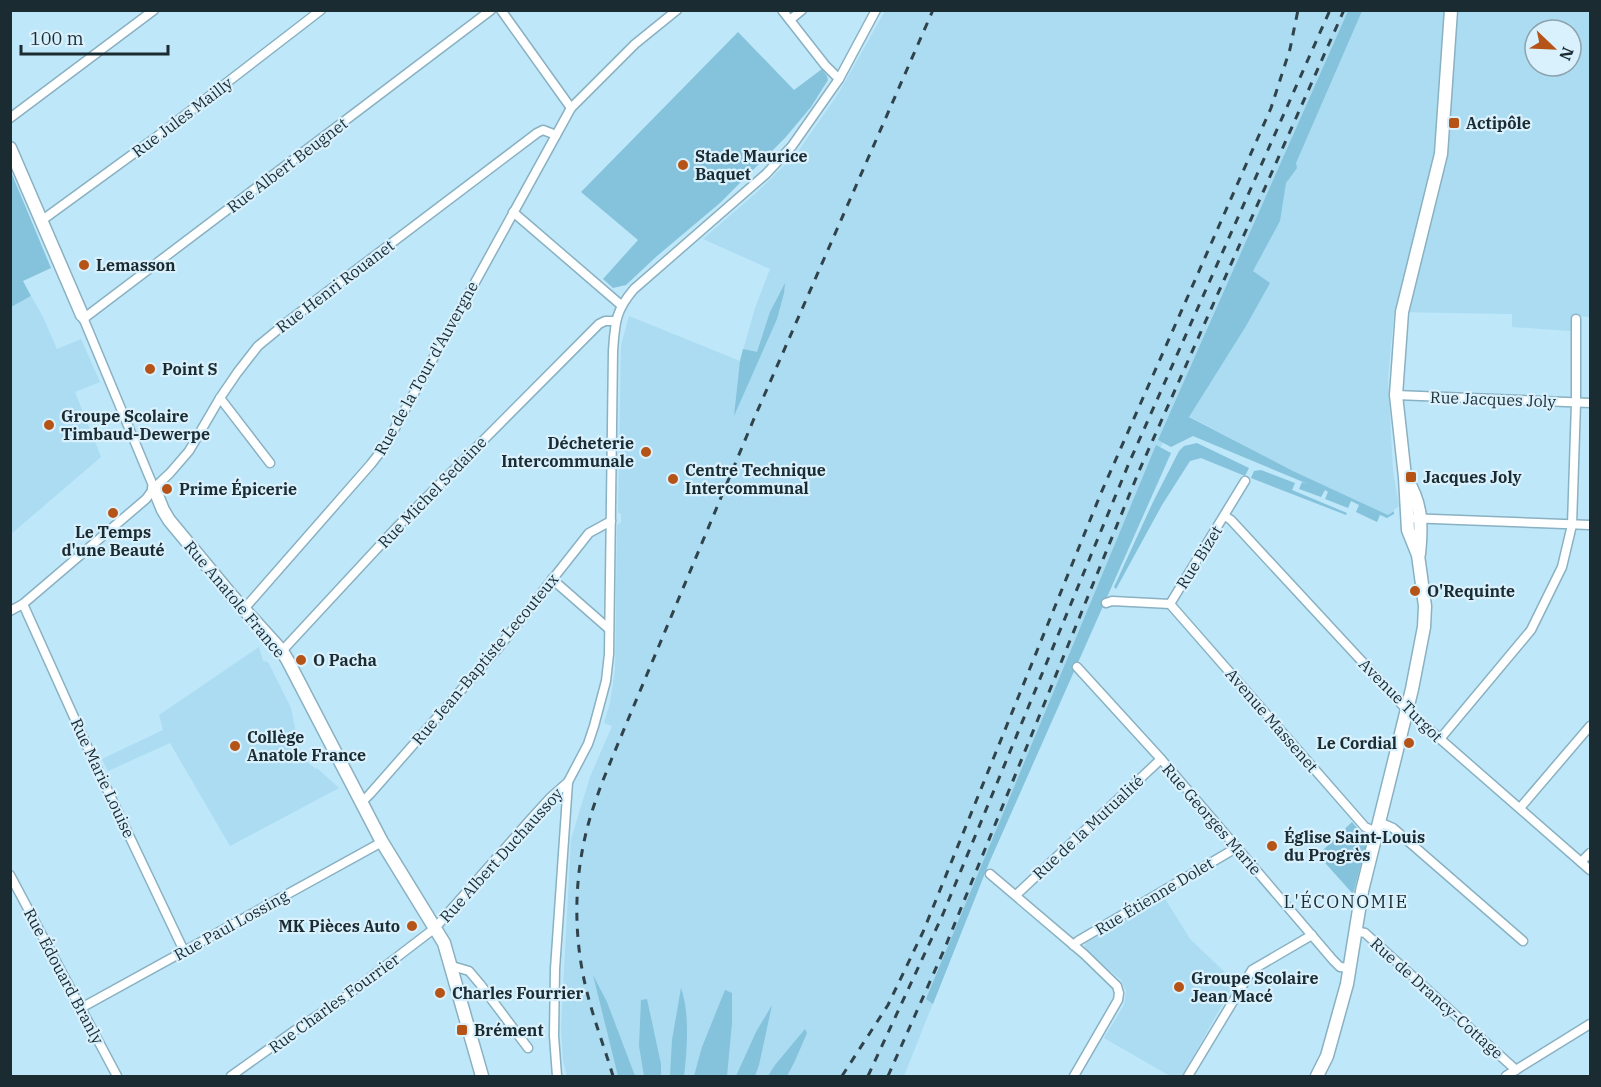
<svg xmlns="http://www.w3.org/2000/svg" width="1601" height="1087" viewBox="0 0 1601 1087" font-family="'IBM Plex Serif',serif">
  <style>
    .built { fill: #abdcf2; fill-rule: evenodd }
    .green { fill: #85c2dc }
    .lines { fill: none; stroke-linecap: round; stroke-linejoin: round }
    .street-casing { stroke: #89b1c2; stroke-width: 11 }
    .secondary-casing { stroke: #89b1c2; stroke-width: 15 }
    .street { stroke: #fff; stroke-width: 8 }
    .secondary { stroke: #fff; stroke-width: 12 }
    .rail { stroke: #30434b; stroke-width: 3; stroke-dasharray: 8 8; stroke-linecap: butt }
    .poi-dot { fill: #b65418; stroke: #d9f1fd; stroke-width: 2 }
    .labels { text-anchor: middle; dominant-baseline: central; stroke-width: 4.5; stroke-linejoin: round; paint-order: stroke }
    .street-label { font-size: 16px; fill: #1b2b32; stroke: #d9f1fd }
    .poi-label { font-size: 16px; font-weight: bold; fill: #1b2b32; stroke: #d9f1fd; text-anchor: start }
    .neighbourhood-label { font-size: 18px; letter-spacing: 1.5px; fill: #1b2b32; stroke: #d9f1fd }
  </style>
  <rect width="100%" height="100%" fill="#bee7f9"/>
  <g class="built">
    <path d="M885 11H1590V317L1571 316V331L1512 327V314L1394 312 1388 379 1393 471 1399 506 1388 515 1293 471 1181 412 1157 453 1070 673 989 863 904 1076H567L563 1061 561 1027 571 839 590 777 612 726 604 723 610 703 615 670 617 525 621 522V514L618 512 621 346 624 334 629 316 740 361 755 308 770 269 703 239 756 193 797 153 838 94ZM1535 30H1571V66H1535Z"/>
    <polygon points="31,296 43,317 57,349 81,339 100,382 75,392 101,457 11,534 11,307"/>
    <polygon points="259,647 263,661 268,662 291,708 301,757 316,769 317,768 339,788 230,846 170,743 108,771 102,759 163,730 159,715"/>
    <polygon points="1164,897 1190,939 1235,982 1182,1076 1170,1076 1104,1038 1124,1005 1126,991 1121,980 1084,948 1086,943"/>
  </g>
  <g class="green">
    <polygon points="1348,11 1362,11 1296,163 1297,168 1286,183 1280,221 1253,271 1270,283 1246,326 1189,417 1293,471 1388,515 1394,511 1394,514 1387,518 1380,515 1377,522 1356,512 1359,505 1351,501 1348,508 1325,499 1328,492 1325,490 1321,497 1299,489 1302,482 1308,484 1193,436 1171,447 1158,440"/>
    <polygon points="738,32 794,90 822,69 827,76 828,80 811,107 785,138 720,203 657,256 626,285 613,288 603,279 638,240 581,192"/>
    <polygon points="11,172 51,268 23,281 31,296 11,307"/>
    <polygon points="785,283 784,293 777,319 734,416 740,361 743,349 757,352 770,312"/>
    <polygon points="1197,443 1249,468 1245,476 1201,458 1190,461 1162,505 1116,589 1114,587 1153,502 1179,451 1184,446"/>
    <polygon points="1156,445 1171,453 989,863 933,1004 926,999"/>
    <polygon points="1261,470 1295,483 1292,490 1347,513 1346,515 1251,478 1254,471"/>
    <polygon points="1352,822 1366,838 1367,842 1353,894 1318,855"/>
    <polygon points="593,975 607,1002 635,1076 618,1076"/>
    <path d="M681 988C690 1013 687 1050 684 1076H670L672 1040Z"/>
    <polygon points="725,990 732,993 732,1023 727,1076 694,1076 702,1047"/>
    <polygon points="647,999 661,1064 661,1076 644,1076 639,1046 641,1000"/>
    <polygon points="772,1005 759,1065 755,1076 736,1076 756,1032"/>
    <polygon points="805,1029 807,1033 794,1063 787,1076 768,1076 775,1065"/>
  </g>
  <g class="lines">
    <defs>
      <g id="street">
        <polyline points="501,10 571,108"/>
        <polyline points="782,10 825,65 839,79"/>
        <polyline points="790,20 802,10"/>
        <polyline points="10,118 154,10"/>
        <polyline points="513,212 621,305"/>
        <polyline points="41,221 155,138 321,10"/>
        <polyline points="82,315 154,488"/>
        <polyline points="83,319 491,10"/>
        <polyline points="1396,395 1590,403"/>
        <polyline points="220,398 270,463"/>
        <polyline points="1225,516 1231,520 1407,710 1590,870"/>
        <polyline points="1407,518 1590,525"/>
        <polyline points="552,579 609,629"/>
        <polyline points="1106,603 1112,601 1170,604"/>
        <polyline points="23,604 96,766 184,951"/>
        <polyline points="1170,604 1365,827 1376,832"/>
        <polyline points="1170,604 1245,481"/>
        <polyline points="244,609 371,464 385,446 571,108 635,44 677,10"/>
        <polyline points="10,611 23,604 146,499 154,488 170,473 189,451 220,398 237,373 258,346 286,323 537,133 543,130 556,135"/>
        <polyline points="282,651 397,527 599,324 605,321 616,321"/>
        <polyline points="1077,667 1161,759 1333,960 1340,967 1349,968"/>
        <polyline points="1440,739 1531,630 1562,567 1572,525 1576,403 1576,319"/>
        <polyline points="362,802 370,794 499,647 589,533 611,521"/>
        <polyline points="1520,808 1590,726"/>
        <polyline points="1379,822 1393,828 1523,941"/>
        <polyline points="1581,862 1590,853"/>
        <polyline points="990,874 1084,954 1117,986 1119,993 1118,1000 1074,1076"/>
        <polyline points="10,875 117,1076"/>
        <polyline points="1016,895 1161,759"/>
        <polyline points="1355,931 1365,933 1516,1070"/>
        <polyline points="1073,945 1078,941 1236,848"/>
        <polyline points="452,966 469,971 480,984 528,1048"/>
        <polyline points="81,1008 382,842"/>
        <polyline points="231,1076 297,1029 341,1000 435,928 531,819 551,797 568,782"/>
        <path d="M557 1076 554 1036 555 969 568 782 588 744 594 726 606 681 609 654 613 351C615 323 615 311 634 289L766 174 792 146 839 79 876 10"/>
        <polyline points="1188,1076 1252,970 1312,935"/>
        <polyline points="1506,1076 1590,1024"/>
      </g>
      <g id="secondary">
        <polyline points="10,148 82,315"/>
        <path d="M1406 478C1422 504 1422 524 1419 554"/>
        <polyline points="154,488 163,510 169,520 232,596 282,651 288,661 382,842 444,943 482,1076"/>
        <polyline points="1317,1076 1327,1056 1347,984 1362,891 1412,689 1424,627 1425,606 1418,555 1408,530 1405,477 1396,395 1402,312 1441,154 1451,10"/>
      </g>
    </defs>
    <use href="#street" class="street-casing"/>
    <use href="#secondary" class="secondary-casing"/>
    <use href="#street" class="street"/>
    <use href="#secondary" class="secondary"/>
    <g class="rail">
      <path d="M613 1076C604 1046 592 1015 585 984 571 922 575 856 597 797 601 784 607 771 612 758L753 421 933 10"/>
      <polyline points="842,1076 888,1005 923,932 1101,493 1271,108 1290,49 1298,10"/>
      <polyline points="868,1076 943,914 1129,463 1330,10"/>
      <polyline points="888,1076 944,950 1139,471 1344,10"/>
    </g>
  </g>
  <g class="poi-dot">
    <rect x="1448" y="117" width="12" height="12" rx="3"/>
    <circle cx="683" cy="165" r="6"/>
    <circle cx="84" cy="265" r="6"/>
    <circle cx="150" cy="369" r="6"/>
    <circle cx="49" cy="425" r="6"/>
    <circle cx="646" cy="452" r="6"/>
    <rect x="1405" y="471" width="12" height="12" rx="3"/>
    <circle cx="673" cy="479" r="6"/>
    <circle cx="167" cy="489" r="6"/>
    <circle cx="113" cy="513" r="6"/>
    <circle cx="1415" cy="591" r="6"/>
    <circle cx="301" cy="660" r="6"/>
    <circle cx="1409" cy="743" r="6"/>
    <circle cx="235" cy="746" r="6"/>
    <circle cx="1272" cy="846" r="6"/>
    <circle cx="412" cy="926" r="6"/>
    <circle cx="1179" cy="987" r="6"/>
    <circle cx="440" cy="993" r="6"/>
    <rect x="456" y="1024" width="12" height="12" rx="3"/>
  </g>
  <g class="labels">
    <g class="street-label">
      <text transform="translate(182 117) rotate(-37)">Rue Jules Mailly</text>
      <text transform="translate(287 165) rotate(-37)">Rue Albert Beugnet</text>
      <text transform="translate(335 286) rotate(-37)">Rue Henri Rouanet</text>
      <text transform="translate(426 368) rotate(-61)">Rue de la Tour d'Auvergne</text>
      <text transform="translate(1493 399) rotate(2)">Rue Jacques Joly</text>
      <text transform="translate(432 492) rotate(-46)">Rue Michel Sedaine</text>
      <text transform="translate(1199 557) rotate(-58)">Rue Bizet</text>
      <text transform="translate(235 599) rotate(50)">Rue Anatole France</text>
      <text transform="translate(485 659) rotate(-50)">Rue Jean-Baptiste Lecouteux</text>
      <text transform="translate(1401 700) rotate(45)">Avenue Turgot</text>
      <text transform="translate(1272 720) rotate(49)">Avenue Massenet</text>
      <text transform="translate(103 778) rotate(65)">Rue Marie Louise</text>
      <text transform="translate(1212 819) rotate(49)">Rue Georges Marie</text>
      <text transform="translate(1088 827) rotate(-43)">Rue de la Mutualité</text>
      <text transform="translate(501 855) rotate(-48)">Rue Albert Duchaussoy</text>
      <text transform="translate(1154 896) rotate(-31)">Rue Étienne Dolet</text>
      <text transform="translate(231 925) rotate(-29)">Rue Paul Lossing</text>
      <text transform="translate(64 976) rotate(62)">Rue Édouard Branly</text>
      <text transform="translate(1437 998) rotate(42)">Rue de Drancy-Cottage</text>
      <text transform="translate(334 1003) rotate(-36)">Rue Charles Fourrier</text>
    </g>
    <g class="poi-label">
      <text x="1466" y="123">Actipôle</text>
      <text x="695" y="156">Stade Maurice<tspan x="695" dy="18">Baquet</tspan></text>
      <text x="96" y="265">Lemasson</text>
      <text x="162" y="369">Point S</text>
      <text x="61" y="416">Groupe Scolaire<tspan x="61" dy="18">Timbaud-Dewerpe</tspan></text>
      <text x="634" y="443" text-anchor="end">Décheterie<tspan x="634" dy="18">Intercommunale</tspan></text>
      <text x="685" y="470">Centre Technique<tspan x="685" dy="18">Intercommunal</tspan></text>
      <text x="1423" y="477">Jacques Joly</text>
      <text x="179" y="489">Prime Épicerie</text>
      <text x="113" y="532" text-anchor="middle">Le Temps<tspan x="113" dy="18">d'une Beauté</tspan></text>
      <text x="1427" y="591">O'Requinte</text>
      <text x="313" y="660">O Pacha</text>
      <text x="247" y="737">Collège<tspan x="247" dy="18">Anatole France</tspan></text>
      <text x="1397" y="743" text-anchor="end">Le Cordial</text>
      <text x="1284" y="837">Église Saint-Louis<tspan x="1284" dy="18">du Progrès</tspan></text>
      <text x="400" y="926" text-anchor="end">MK Pièces Auto</text>
      <text x="1191" y="978">Groupe Scolaire<tspan x="1191" dy="18">Jean Macé</tspan></text>
      <text x="452" y="993">Charles Fourrier</text>
      <text x="474" y="1030">Brément</text>
    </g>
    <g class="neighbourhood-label">
      <text x="1346" y="901">L'ÉCONOMIE</text>
    </g>
  </g>
  <rect width="1601" height="1087" fill="none" stroke="#1b2b32" stroke-width="24"/>
  <g transform="translate(1553 48) rotate(113)"><circle r="28" fill="#d9f1fd" stroke="#8da2ac" stroke-width="1.5"/>
  <path d="M0-4.5L10 22L0 15L-10 22Z" fill="#b65418"/>
  <text y="-9" font-size="16" font-weight="bold" text-anchor="middle" fill="#1b2b32">N</text>
  </g>
  <path d="M21 45v9h147v-9" fill="none" stroke="#1b2b32" stroke-width="3"/>
  <text x="30" y="45" font-size="18" fill="#1b2b32" stroke="#d9f1fd" stroke-width="4.5" paint-order="stroke">100 m</text>
</svg>
